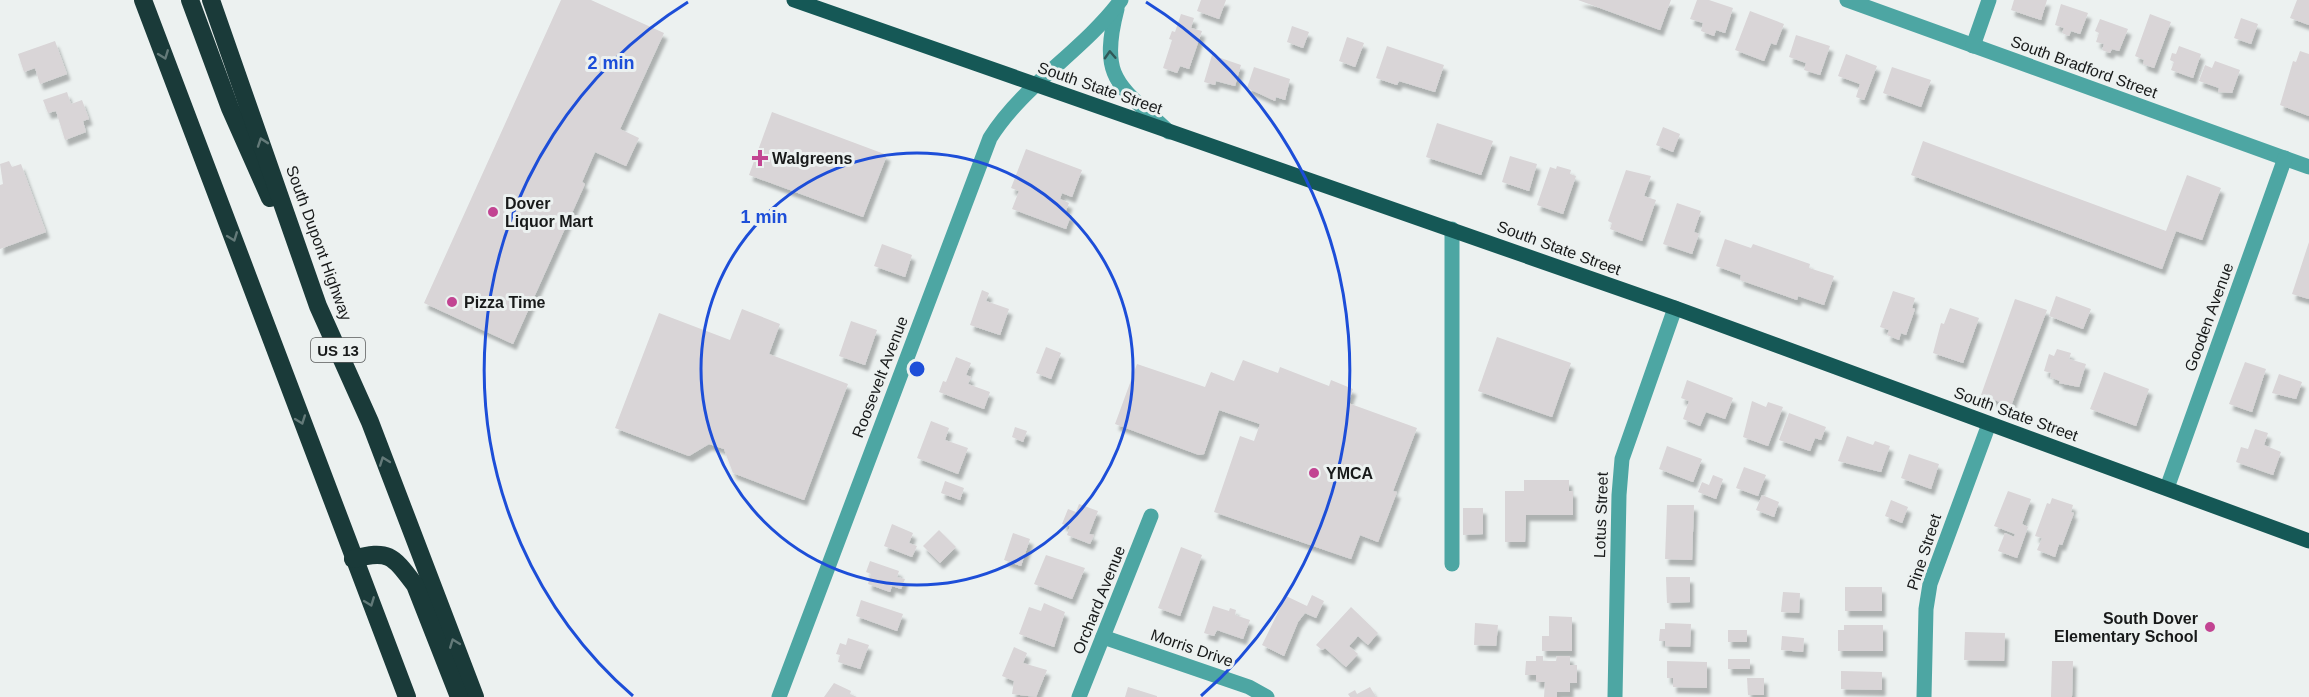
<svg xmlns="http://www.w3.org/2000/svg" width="2309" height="697" viewBox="0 0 2309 697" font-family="Helvetica,sans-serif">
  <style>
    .building { fill: #d9d5d7; filter: url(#shadow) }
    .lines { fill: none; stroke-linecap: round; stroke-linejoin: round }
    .minor { stroke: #4da6a3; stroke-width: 15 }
    .major { stroke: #155856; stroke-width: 15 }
    .highway { stroke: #1a3a39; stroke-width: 18 }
    .oneway { stroke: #647a79 }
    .oneway2 { stroke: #305958 }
    .ring { fill: none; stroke: #1d4ed8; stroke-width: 3 }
    .poi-dot { fill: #c24492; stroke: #ecf1f0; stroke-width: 2 }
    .labels { text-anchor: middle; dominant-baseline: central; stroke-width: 6; stroke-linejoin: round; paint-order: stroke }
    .shield { fill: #ecf1f0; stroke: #585a5a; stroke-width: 1.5 }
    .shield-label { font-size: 15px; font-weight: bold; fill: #181a1a }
    .street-label { font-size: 16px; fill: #181a1a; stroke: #ecf1f0 }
    .poi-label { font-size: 16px; font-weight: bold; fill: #181a1a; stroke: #ecf1f0; text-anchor: start }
    .centre { fill: #1d4ed8; stroke: #ecf1f0; stroke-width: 3 }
    .ring-label { font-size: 18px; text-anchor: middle; font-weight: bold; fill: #1d4ed8; stroke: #ecf1f0; stroke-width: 6; stroke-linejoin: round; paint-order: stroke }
  </style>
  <defs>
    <filter id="shadow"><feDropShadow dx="3.5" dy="6" stdDeviation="1.5" flood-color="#0004"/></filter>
  </defs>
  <rect width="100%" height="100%" fill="#ecf1f0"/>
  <g class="building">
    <polygon points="561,0 591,0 664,33 620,129 639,138 626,166 595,152 582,182 585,184 513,344 424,303"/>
    <polygon points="1201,0 1226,0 1219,19 1197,11"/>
    <polygon points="1578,0 1671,0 1660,30"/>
    <polygon points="1697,0 1709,0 1733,8 1725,33 1716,30 1714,36 1701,31 1703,23 1690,19"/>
    <polygon points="2014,0 2047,0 2041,20 2011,10"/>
    <polygon points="2297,0 2309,0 2309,25 2290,18"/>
    <polygon points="2061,4 2088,13 2080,34 2071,31 2069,36 2062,33 2064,28 2055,25"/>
    <polygon points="1750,11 1784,24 1776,45 1771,43 1764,61 1735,50"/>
    <polygon points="1181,14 1194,18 1191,28 1202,31 1189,69 1180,66 1177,73 1163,68 1172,40 1169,39 1172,31 1175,32"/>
    <polygon points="2150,14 2171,22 2154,68 2143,64 2144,60 2135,56"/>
    <polygon points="2241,18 2258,24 2251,44 2234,38"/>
    <polygon points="2100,19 2128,29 2119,51 2112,49 2110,53 2102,50 2104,44 2096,42 2099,33 2095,31"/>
    <polygon points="1292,26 1309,32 1303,48 1287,42"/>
    <polygon points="1796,35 1830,46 1820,75 1804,70 1806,63 1789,57"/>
    <polygon points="1347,37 1364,43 1355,67 1339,61"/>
    <polygon points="55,41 67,74 40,84 35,68 24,72 18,54"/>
    <polygon points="1387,46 1444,65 1435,92 1399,81 1397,85 1376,78"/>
    <polygon points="2179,46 2201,54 2193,78 2171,70 2174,62 2170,60 2172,53 2176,54"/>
    <polygon points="2300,51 2309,54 2309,116 2280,105 2293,61 2296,62"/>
    <polygon points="1846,54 1877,66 1864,100 1856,97 1860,84 1838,76"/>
    <polygon points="1212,55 1241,65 1235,86 1216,81 1215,85 1204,82"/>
    <polygon points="2215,61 2240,70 2232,93 2218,92 2219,88 2199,81 2205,65 2212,68"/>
    <polygon points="1254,67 1290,79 1285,100 1276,97 1275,101 1247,88"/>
    <polygon points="1892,67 1931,80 1921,107 1883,93"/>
    <polygon points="67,92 71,104 82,100 89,119 83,121 86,132 65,140 56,111 48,113 43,100"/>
    <polygon points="772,112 887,155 863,217 749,175"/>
    <polygon points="1437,123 1493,141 1481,175 1426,157"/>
    <polygon points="1663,127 1680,134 1673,152 1656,145"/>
    <polygon points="1923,141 2166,231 2187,175 2221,188 2202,240 2176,231 2162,269 1911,175"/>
    <polygon points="1026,149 1082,170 1072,197 1062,193 1060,199 1069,203 1065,213 1071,215 1066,229 1012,209 1019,191 1011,188"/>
    <polygon points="1510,156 1537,164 1529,191 1502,182"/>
    <polygon points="9,161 12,167 21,164 46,232 0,249 0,185 3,184 0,164"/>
    <polygon points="1557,166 1571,170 1570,174 1576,176 1563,214 1537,205 1550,167 1556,169"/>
    <polygon points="1626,170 1651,176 1644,196 1656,200 1642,241 1610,229 1612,223 1608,221"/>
    <polygon points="1677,203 1701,211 1694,232 1699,234 1692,254 1663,244"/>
    <polygon points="1725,239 1751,248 1753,244 1810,264 1809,268 1834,276 1824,305 1798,296 1797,300 1740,280 1741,275 1716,266"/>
    <polygon points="2309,242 2309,299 2292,294"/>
    <polygon points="882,244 912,255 905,277 874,266"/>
    <polygon points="982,290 989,293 986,301 1009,309 1000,335 970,325"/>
    <polygon points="1893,291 1915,298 1912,308 1915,309 1906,335 1901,333 1899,340 1887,335 1889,330 1880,327"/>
    <polygon points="2056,296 2091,309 2083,329 2049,316"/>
    <polygon points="2015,299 2047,310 2011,406 1981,395"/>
    <polygon points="1950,308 1979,318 1963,363 1933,353 1941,323 1944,324"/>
    <polygon points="742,309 780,324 769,354 848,384 804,500 733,473 724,449 709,444 689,456 615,428 659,313 730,340"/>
    <polygon points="851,321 877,330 865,365 839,356"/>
    <polygon points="1497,337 1571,363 1552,417 1478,391"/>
    <polygon points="1046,347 1061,353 1051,379 1036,373"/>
    <polygon points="2057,349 2071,353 2069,359 2086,364 2079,387 2059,383 2060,381 2050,377 2051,373 2044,371 2049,354 2054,356"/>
    <polygon points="956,357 971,363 966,375 971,377 968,384 990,392 984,409 939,392 943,381 946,382"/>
    <polygon points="1243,360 1278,373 1280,367 1329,386 1331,380 1353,389 1348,403 1417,428 1393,491 1397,492 1378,542 1360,535 1351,559 1214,512 1240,436 1254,441 1260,424 1219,410 1204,454 1199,455 1115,424 1137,364 1205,387 1211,372 1234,381"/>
    <polygon points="2245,362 2266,369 2252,412 2229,404"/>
    <polygon points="2104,372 2149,389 2136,426 2090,409"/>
    <polygon points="2279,374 2302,382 2296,399 2272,393"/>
    <polygon points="1687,380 1733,398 1725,419 1706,412 1700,426 1683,419 1689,401 1681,398"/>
    <polygon points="1752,401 1766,407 1768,402 1783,407 1768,446 1743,437"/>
    <polygon points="1789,413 1826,427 1821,440 1815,438 1810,451 1779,440"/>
    <polygon points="931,421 949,428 945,440 968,448 958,474 917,458"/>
    <polygon points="1015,427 1027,431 1023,442 1012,437"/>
    <polygon points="2255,429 2268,433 2264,445 2281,452 2273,475 2236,462 2241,447 2248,449"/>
    <polygon points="1847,436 1873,445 1875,441 1890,446 1881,472 1838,461"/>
    <polygon points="1667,446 1702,459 1693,482 1659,469"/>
    <polygon points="1909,454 1939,464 1931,489 1901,478"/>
    <polygon points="1744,467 1766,475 1758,496 1736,488"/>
    <polygon points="1713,475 1723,479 1716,499 1698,492 1702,482 1709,485"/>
    <polygon points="1524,480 1569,480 1569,491 1573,491 1573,515 1526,515 1525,542 1505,542 1505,491 1524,491"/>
    <polygon points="945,481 964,488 960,500 941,493"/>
    <polygon points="2008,491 2031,499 2022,524 2028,527 2017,558 1998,551 2005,533 2014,537 2015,534 1994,526"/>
    <polygon points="1762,495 1779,502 1774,517 1756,510"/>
    <polygon points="2052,498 2073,505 2071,512 2074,513 2062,545 2059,544 2055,557 2037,550 2042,538 2035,536 2047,503 2050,504"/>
    <polygon points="1891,500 1908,507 1902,523 1885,516"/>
    <polygon points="1079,504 1098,511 1089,534 1094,535 1090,544 1067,535 1070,526 1062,524 1068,509 1076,512"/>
    <polygon points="1667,505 1694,505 1692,560 1665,559"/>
    <polygon points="1463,508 1483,508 1483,534 1463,535"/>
    <polygon points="892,524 913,533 909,543 917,546 912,557 884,546"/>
    <polygon points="939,530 956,547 940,563 923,546"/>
    <polygon points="1013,533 1030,539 1021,566 1004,560"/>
    <polygon points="1181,547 1202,555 1180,616 1158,608"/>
    <polygon points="1046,555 1085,568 1072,599 1034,584"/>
    <polygon points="870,561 899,571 897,577 905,579 901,589 892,586 890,592 868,584 871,574 866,572"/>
    <polygon points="1666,577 1690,577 1690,602 1667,603"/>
    <rect x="1845" y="587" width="37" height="24"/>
    <polygon points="1783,592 1800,593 1799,613 1781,612"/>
    <polygon points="1312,595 1324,601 1316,618 1305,613 1298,622 1284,656 1262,645 1286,596 1307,606"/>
    <polygon points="861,600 903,614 897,631 856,616"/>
    <polygon points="1044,603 1065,612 1054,647 1019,634 1029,607 1041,611"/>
    <polygon points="1213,606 1229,611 1230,608 1236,610 1235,615 1250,620 1243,639 1217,630 1214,636 1204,633"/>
    <polygon points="1351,607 1378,633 1368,645 1358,636 1349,646 1358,654 1346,667 1325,648 1322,650 1316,645"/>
    <polygon points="1549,616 1572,617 1572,651 1542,651 1542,636 1549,636"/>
    <polygon points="1475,623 1498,625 1496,646 1474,645"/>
    <polygon points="1665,623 1691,624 1690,647 1665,646 1665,641 1659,641 1660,629 1665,629"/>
    <polygon points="1844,625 1883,625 1883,651 1838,651 1838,630 1844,630"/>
    <rect x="1728" y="630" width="19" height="12"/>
    <polygon points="1965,632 2005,633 2004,661 1964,660"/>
    <polygon points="1782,636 1804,638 1803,652 1781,650"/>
    <polygon points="848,638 869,645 860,669 838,662 840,655 836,654 840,643 846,645"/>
    <polygon points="1014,647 1027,653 1023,663 1047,670 1036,697 1012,694 1014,681 1002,676"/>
    <polygon points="1536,656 1543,656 1543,661 1556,661 1557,656 1570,656 1570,665 1577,665 1577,683 1570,683 1570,692 1557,692 1557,697 1544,697 1545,682 1536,682 1536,675 1525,675 1526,661 1536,661"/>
    <rect x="1728" y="659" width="22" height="10"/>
    <polygon points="1667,661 1707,662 1707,688 1673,687 1673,678 1667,678"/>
    <polygon points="2052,661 2073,661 2072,697 2051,697"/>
    <polygon points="1841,671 1882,672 1882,690 1841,689"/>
    <polygon points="1747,678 1764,678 1764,695 1748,695"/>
    <polygon points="834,683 851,691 850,694 857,697 824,697"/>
    <polygon points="1128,687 1157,696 1157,697 1125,697"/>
    <polygon points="1370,687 1376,697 1350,697 1348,694 1355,690 1357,694"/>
  </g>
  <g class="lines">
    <g class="minor">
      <polyline points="1847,0 2309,167"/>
      <path d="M1117 9C1098 81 1121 86 1169 132"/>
      <polyline points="1973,46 1989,0"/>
      <polyline points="2167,488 2285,158"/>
      <polyline points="1452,564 1452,229"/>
      <polyline points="1103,637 1249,687 1267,697"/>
      <path d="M779 697 990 138C1024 84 1083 51 1121 0"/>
      <polyline points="1079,697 1151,516"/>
      <polyline points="1615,697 1619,495 1622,459 1675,308"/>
      <polyline points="1924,697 1926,609 1930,584 1989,424"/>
    </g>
    <polyline class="major" points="794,0 1675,308 2309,541"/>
    <g class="highway">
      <polyline points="143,0 407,697"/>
      <polyline points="190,0 230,108 270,198"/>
      <polyline points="211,0 318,306 370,422 475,697"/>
      <path d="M353 559C389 549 393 556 415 585L459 697"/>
    </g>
  </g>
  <defs><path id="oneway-chevron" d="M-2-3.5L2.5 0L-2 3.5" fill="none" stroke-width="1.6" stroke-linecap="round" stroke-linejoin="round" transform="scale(1.5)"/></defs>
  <g class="oneway">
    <use href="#oneway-chevron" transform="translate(164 55) rotate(69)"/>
    <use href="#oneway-chevron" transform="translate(262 142) rotate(-109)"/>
    <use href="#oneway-chevron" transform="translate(233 237) rotate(69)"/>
    <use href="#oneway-chevron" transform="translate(301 420) rotate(70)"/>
    <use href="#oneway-chevron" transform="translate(384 461) rotate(-110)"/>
    <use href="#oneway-chevron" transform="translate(370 602) rotate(69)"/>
    <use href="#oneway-chevron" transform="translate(454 643) rotate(-111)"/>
  </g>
  <use class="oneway2" href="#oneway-chevron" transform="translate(1110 55) rotate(-93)"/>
  <g class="ring">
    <circle cx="917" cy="369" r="216"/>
    <path d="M633 696A433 433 0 0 1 688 2M1146 2A433 433 0 0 1 1201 696"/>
  </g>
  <g class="poi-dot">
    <path d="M757 149h6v6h6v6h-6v6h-6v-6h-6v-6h6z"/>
    <circle cx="493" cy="212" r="6"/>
    <circle cx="452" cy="302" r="6"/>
    <circle cx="1314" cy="473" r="6"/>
    <circle cx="2210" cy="627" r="6"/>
  </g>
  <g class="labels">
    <rect class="shield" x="311" y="338" width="54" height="24" rx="4.5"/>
    <g class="shield-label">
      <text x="338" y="350">US 13</text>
    </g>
    <g class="street-label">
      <text transform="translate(2084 67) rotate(20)">South Bradford Street</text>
      <text transform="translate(1100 88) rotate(19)">South State Street</text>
      <text transform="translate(319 243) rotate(70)">South Dupont Highway</text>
      <text transform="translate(1559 248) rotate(20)">South State Street</text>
      <text transform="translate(2209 317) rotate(-70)">Gooden Avenue</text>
      <text transform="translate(880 377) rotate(-69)">Roosevelt Avenue</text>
      <text transform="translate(2016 414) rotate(20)">South State Street</text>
      <text transform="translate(1601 515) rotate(-88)">Lotus Street</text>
      <text transform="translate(1924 552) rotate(-72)">Pine Street</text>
      <text transform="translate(1099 600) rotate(-68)">Orchard Avenue</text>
      <text transform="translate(1192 648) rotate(19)">Morris Drive</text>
    </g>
    <g class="poi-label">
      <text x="772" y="158">Walgreens</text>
      <text x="505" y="203">Dover<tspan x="505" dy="18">Liquor Mart</tspan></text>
      <text x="464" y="302">Pizza Time</text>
      <text x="1326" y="473">YMCA</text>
      <text x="2198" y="618" text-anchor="end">South Dover<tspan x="2198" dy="18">Elementary School</tspan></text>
    </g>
  </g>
  <circle cx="917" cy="369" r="9" class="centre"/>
  <g class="ring-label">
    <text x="611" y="69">2 min</text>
    <text x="764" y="223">1 min</text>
  </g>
</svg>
